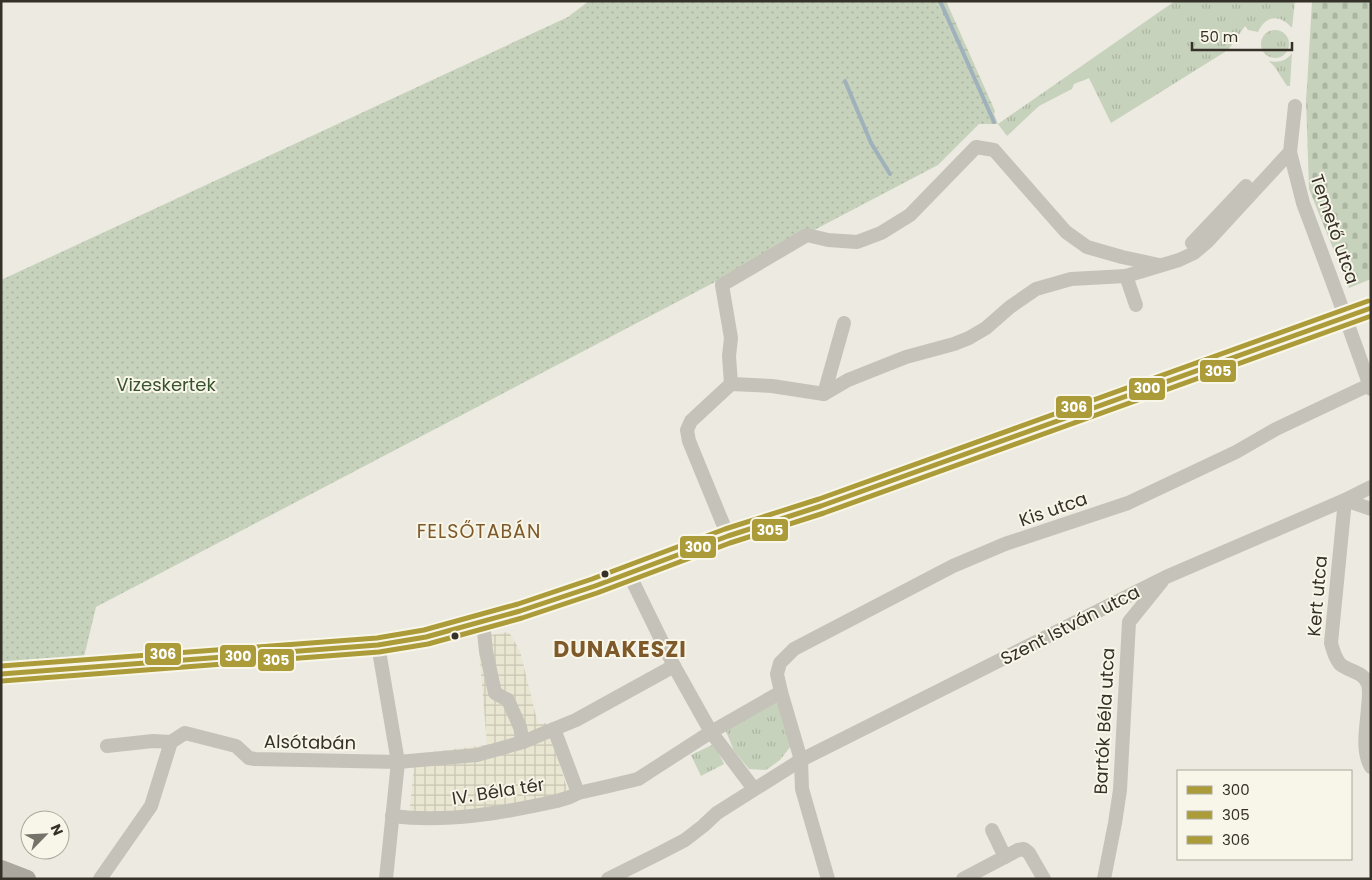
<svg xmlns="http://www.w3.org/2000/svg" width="1372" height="880" viewBox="0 0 1372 880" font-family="Poppins,sans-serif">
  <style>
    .grass { fill: url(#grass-tufts) }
    .wetland { fill: url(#wetland-marsh) }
    .cemetery { fill: url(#cemetery-stones) }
    .garden { fill: url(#garden-dots) }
    .plaza { fill: url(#plaza-grid) }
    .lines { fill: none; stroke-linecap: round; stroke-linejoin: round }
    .stream { stroke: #9fb2bb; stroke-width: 4 }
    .minor { stroke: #c5c2ba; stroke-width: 14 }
    .major { stroke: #aaa79f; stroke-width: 18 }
    .bus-1-casing { stroke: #f8f6e9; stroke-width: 9 }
    .bus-2-casing { stroke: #f8f6e9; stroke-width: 9 }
    .bus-3-casing { stroke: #f8f6e9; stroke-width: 9 }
    .bus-1 { stroke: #ac9b39; stroke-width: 5 }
    .bus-2 { stroke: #ac9b39; stroke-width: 5 }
    .bus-3 { stroke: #ac9b39; stroke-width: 5 }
    .bus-dot { fill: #353129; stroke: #f8f6e9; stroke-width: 2 }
    .labels { text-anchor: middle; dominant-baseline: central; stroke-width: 4; stroke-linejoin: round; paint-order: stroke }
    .street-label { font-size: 18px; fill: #353129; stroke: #f8f6e9 }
    .park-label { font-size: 18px; fill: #39522f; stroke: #f8f6e9 }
    .neighbourhood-label { font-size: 19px; letter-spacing: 1px; fill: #7e5929; stroke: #f8f6e9 }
    .district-label { font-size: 22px; font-weight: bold; letter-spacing: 1px; fill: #7e5929; stroke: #f8f6e9 }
    .line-badge { stroke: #f8f6e9; stroke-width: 2 }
    .badge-label { font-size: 14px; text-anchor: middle; font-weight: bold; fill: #fff }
  </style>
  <defs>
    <pattern id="grass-tufts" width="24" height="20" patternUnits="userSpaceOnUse" patternTransform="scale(1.25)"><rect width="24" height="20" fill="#c7d2bc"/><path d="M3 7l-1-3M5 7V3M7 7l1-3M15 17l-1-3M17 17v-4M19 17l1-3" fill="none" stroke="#acb5a2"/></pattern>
    <pattern id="wetland-marsh" width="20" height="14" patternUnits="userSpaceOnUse" patternTransform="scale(1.25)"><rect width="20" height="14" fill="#c7d2bc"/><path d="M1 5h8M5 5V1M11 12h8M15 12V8" fill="none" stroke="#acb5a2"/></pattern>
    <pattern id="cemetery-stones" width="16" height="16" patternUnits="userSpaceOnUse" patternTransform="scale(1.25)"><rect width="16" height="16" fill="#c7d2bc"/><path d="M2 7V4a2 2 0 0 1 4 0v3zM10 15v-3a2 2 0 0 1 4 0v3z" fill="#acb5a2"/></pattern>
    <pattern id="garden-dots" width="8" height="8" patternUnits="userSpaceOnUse" patternTransform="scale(1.25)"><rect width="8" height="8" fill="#c7d2bc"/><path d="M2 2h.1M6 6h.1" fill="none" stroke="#acb5a2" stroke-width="1.8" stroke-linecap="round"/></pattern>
    <pattern id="plaza-grid" width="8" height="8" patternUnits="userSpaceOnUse" patternTransform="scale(1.25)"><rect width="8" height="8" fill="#e9e6d2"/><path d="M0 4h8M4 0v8" fill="none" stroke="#c8c6b4"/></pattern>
  </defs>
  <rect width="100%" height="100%" fill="#eceae1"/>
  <g class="grass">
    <path d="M1175 1H1295L1292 28C1280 14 1266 15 1258 32L1248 30 1245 26 1228 50 1111 123 1089 78 1074 84 1072 89 1039 106 1007 136 998 124Z"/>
    <circle cx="1275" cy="44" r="14"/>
    <path d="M1292 53 1290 86H1287L1274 66 1269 61C1279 63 1286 61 1292 53Z"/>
    <polygon points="780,699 791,746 780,760 766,770 749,769 734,751 725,729"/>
    <polygon points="714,744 724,764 701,776 691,755"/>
  </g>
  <polygon class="wetland" points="936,1 946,1 995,111 994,114 989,115"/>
  <polygon class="cemetery" points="1312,1 1371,1 1371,279 1349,288 1309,189 1306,99 1307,87"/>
  <polygon class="garden" points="589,1 936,1 989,114 994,114 998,124 979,124 938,165 96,607 83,661 1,665 1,280 568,17"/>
  <polygon class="plaza" points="509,632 520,651 538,724 546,723 570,797 409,819 415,754 487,745 478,637"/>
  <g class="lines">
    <g class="stream">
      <polyline points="940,1 994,122"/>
      <polyline points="845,81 871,143 890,174"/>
    </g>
    <g class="minor">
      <polyline points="1290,152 1303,203 1337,294 1371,389"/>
      <polyline points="1192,243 1246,186"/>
      <polyline points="1126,276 1136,305"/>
      <polyline points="731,384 729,356 731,338 722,285 807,235 828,240 857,242 881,233 910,215 976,147 994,150 1066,232 1087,247 1122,257 1159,265"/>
      <polyline points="824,394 844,323"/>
      <path d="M1371 509 1345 500 1331 643C1333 651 1335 658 1340 664 1349 672 1363 671 1368 684 1370 691 1369 699 1368 707 1367 726 1361 750 1371 767"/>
      <polyline points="728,536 689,441 687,430 691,421 731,384 772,386 824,394 848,380 906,357 954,344 969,338 986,328 1010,307 1036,289 1071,279 1126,276 1179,260 1194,253 1207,242 1290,152 1295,106"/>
      <polyline points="629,574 674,666 711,732 754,789"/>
      <polyline points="483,622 486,651 495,693 508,700 520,727 523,742"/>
      <polyline points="378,645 398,762 386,879"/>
      <polyline points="107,746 153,741 171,742 185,733 236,746 249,758 255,759 398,762 477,755 523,742 554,729"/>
      <polyline points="578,793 554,729 576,720 674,666"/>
      <path d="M392 816C447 823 503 813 557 801L570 797 578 793 609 786 638 779 711 732 781 692"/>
      <polyline points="992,830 1005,857"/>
      <polyline points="100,879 151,806 171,742"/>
      <polyline points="608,879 662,852 685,840 703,826 717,813 801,760 1166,577 1345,500 1371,487"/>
      <polyline points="828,879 802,789 801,760 781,692 777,674 780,663 794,649 953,566 1005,544 1128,503 1236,452 1276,429 1369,385"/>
      <polyline points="963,879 1018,850 1024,849 1029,853 1044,879"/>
      <polyline points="1104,879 1115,823 1120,790 1129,622 1162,581"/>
    </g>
    <g class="major">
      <polyline points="1,674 378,645 426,637 520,611 595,586 728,536 821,506 1371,308"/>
      <polyline points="1,869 27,879"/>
    </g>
    <defs>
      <polyline id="bus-1" points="1,674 378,645 426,637 520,611 595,586 728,536 821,506 1371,308"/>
      <polyline id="bus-2" points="2,681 379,652 428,644 522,618 597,593 730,543 824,513 1371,316"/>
      <polyline id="bus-3" points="1,666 377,638 424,630 518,604 592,579 725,529 819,499 1368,301"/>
    </defs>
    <use href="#bus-1" class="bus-1-casing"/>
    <use href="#bus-2" class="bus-2-casing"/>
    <use href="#bus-3" class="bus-3-casing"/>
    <use href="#bus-1" class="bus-1"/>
    <use href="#bus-2" class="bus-2"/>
    <use href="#bus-3" class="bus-3"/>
  </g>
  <g class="bus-dot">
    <circle cx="605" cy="574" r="4.5"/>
    <circle cx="455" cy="636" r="4.5"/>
  </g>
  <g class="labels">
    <g class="street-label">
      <text transform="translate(1335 229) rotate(71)">Temető utca</text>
      <text transform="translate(1053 509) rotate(-19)">Kis utca</text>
      <text transform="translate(1317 596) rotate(-85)">Kert utca</text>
      <text transform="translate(1070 625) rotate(-27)">Szent István utca</text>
      <text transform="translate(1104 721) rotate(-87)">Bartók Béla utca</text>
      <text transform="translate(310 742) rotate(1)">Alsótabán</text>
      <text transform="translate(498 791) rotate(-9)">IV. Béla tér</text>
    </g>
    <g class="park-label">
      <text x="166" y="384">Vizeskertek</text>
    </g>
    <g class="neighbourhood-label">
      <text x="479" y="531">FELSŐTABÁN</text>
    </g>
    <g class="district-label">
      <text x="620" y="649">DUNAKESZI</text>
    </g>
  </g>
  <g class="line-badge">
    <rect x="1199" y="359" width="38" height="24" rx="5" fill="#ac9b39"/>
    <rect x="1128" y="377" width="38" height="24" rx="5" fill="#ac9b39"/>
    <rect x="1055" y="395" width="38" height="24" rx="5" fill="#ac9b39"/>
    <rect x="751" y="518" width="38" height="24" rx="5" fill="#ac9b39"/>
    <rect x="679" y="535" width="38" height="24" rx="5" fill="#ac9b39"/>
    <rect x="144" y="642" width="38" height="24" rx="5" fill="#ac9b39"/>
    <rect x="219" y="644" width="38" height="24" rx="5" fill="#ac9b39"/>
    <rect x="257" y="648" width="38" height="24" rx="5" fill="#ac9b39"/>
  </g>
  <g class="badge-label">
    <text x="1218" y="376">305</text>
    <text x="1147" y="393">300</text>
    <text x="1074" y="412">306</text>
    <text x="770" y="535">305</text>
    <text x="698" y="552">300</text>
    <text x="163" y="659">306</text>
    <text x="238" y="661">300</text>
    <text x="276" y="665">305</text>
  </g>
  <rect width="1372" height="880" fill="none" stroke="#353129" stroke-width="5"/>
  <rect x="1177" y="770" width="175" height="90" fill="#f8f6e9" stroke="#aaa79c"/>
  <rect x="1187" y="786" width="25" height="8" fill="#ac9b39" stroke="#aaa79c"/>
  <text x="1222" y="795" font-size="15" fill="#353129">300</text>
  <rect x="1187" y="811" width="25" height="8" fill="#ac9b39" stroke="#aaa79c"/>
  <text x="1222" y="820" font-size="15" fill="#353129">305</text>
  <rect x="1187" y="836" width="25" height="8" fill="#ac9b39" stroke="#aaa79c"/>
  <text x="1222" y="845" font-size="15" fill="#353129">306</text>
  <g transform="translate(45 835) rotate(66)"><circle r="24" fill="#f8f6e9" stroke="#aaa79c"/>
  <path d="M0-4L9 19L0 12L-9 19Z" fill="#757269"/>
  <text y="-8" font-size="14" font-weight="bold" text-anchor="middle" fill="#353129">N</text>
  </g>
  <path d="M1192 42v8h100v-8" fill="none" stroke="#353129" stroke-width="2.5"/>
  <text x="1200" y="42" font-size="15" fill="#353129" stroke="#f8f6e9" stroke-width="4" paint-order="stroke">50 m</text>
</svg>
